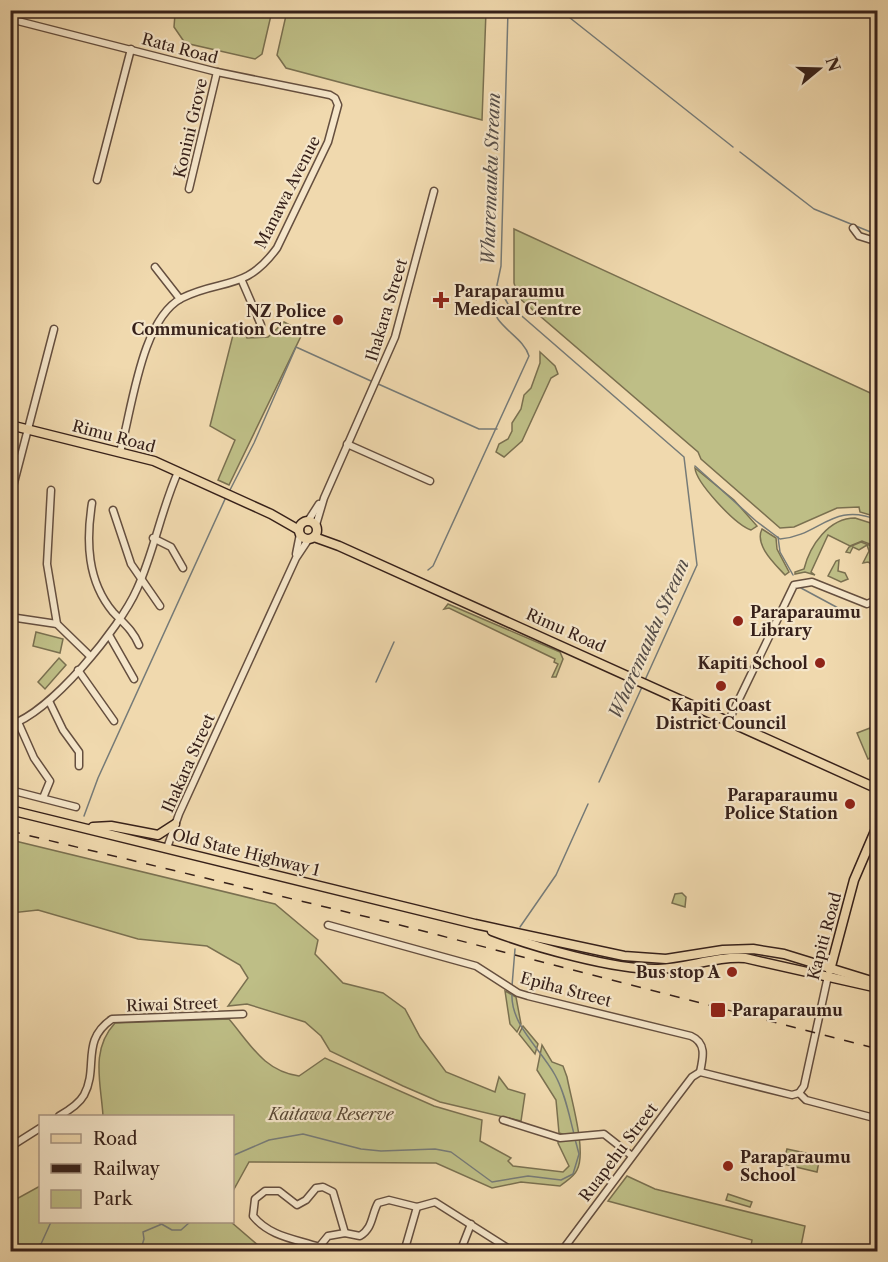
<svg xmlns="http://www.w3.org/2000/svg" width="888" height="1262" viewBox="0 0 888 1262" font-family="'Libre Caslon Text',serif">
  <style>
    .green { fill: #bebe86; stroke: #7a7050; stroke-width: 1.5 }
    .lines { fill: none; stroke-linecap: round; stroke-linejoin: round }
    .stream { stroke: #767b78; stroke-width: 1.5 }
    .minor-casing { stroke: #654f3f; stroke-width: 9 }
    .major-casing { stroke: #37211a; stroke-width: 11 }
    .minor { stroke: #f5e6ca; stroke-width: 6 }
    .major { stroke: #f0d9ae; stroke-width: 8 }
    .rail { stroke: #37211a; stroke-width: 1.5; stroke-dasharray: 10 10; stroke-linecap: butt }
    .poi-dot { fill: #8f2418; stroke: #f5e6ca; stroke-width: 2 }
    .labels { text-anchor: middle; dominant-baseline: central; stroke-width: 4.5; stroke-linejoin: round; paint-order: stroke }
    .street-label { font-size: 16px; fill: #37211a; stroke: #f5e6ca }
    .poi-label { font-size: 16px; font-weight: bold; fill: #37211a; stroke: #f5e6ca; text-anchor: start }
    .park-label { font-size: 16px; font-style: italic; fill: #594835; stroke: #f5e6ca }
    .water-label { font-size: 18px; font-style: italic; fill: #564e49; stroke: #f5e6ca }
  </style>
  <rect width="100%" height="100%" fill="#f0d9ae"/>
  <filter id="stains"><feTurbulence type="fractalNoise" baseFrequency=".00333" numOctaves="4"/><feColorMatrix values="0 0 0 0 .2 0 0 0 0 .09 0 0 0 0 .02 0 0 0 .5 -.17"/></filter>
  <radialGradient id="worn" r=".72"><stop offset=".6" stop-color="#630" stop-opacity="0"/><stop offset="1" stop-color="#630" stop-opacity=".3"/></radialGradient>
  <g class="green">
    <polygon points="163,11 272,11 262,54 255,59 185,43 174,27 175,14"/>
    <polygon points="287,11 486,11 482,120 286,68 277,55"/>
    <polygon points="514,229 877,396 877,517 860,512 859,507 837,508 794,527 780,528 701,459 698,452 518,297 514,283"/>
    <polygon points="284,322 303,332 229,485 218,480 235,440 210,426 235,327 242,325 247,338 268,337"/>
    <polygon points="540,352 555,366 558,374 551,378 522,441 504,457 496,452 499,444 508,439 512,431 512,423 521,409 524,395 531,388 540,363"/>
    <path d="M695 468 734 500 757 526 751 530C734 524 696 482 695 468Z"/>
    <path d="M855 518 877 525 872 543 875 546 862 541 850 546 828 535 811 572 815 575 805 572 795 574V572L804 569C810 545 829 518 855 518Z"/>
    <path d="M762 529 776 538 777 549 789 572 785 575C775 564 754 545 762 529Z"/>
    <polygon points="861,542 877,548 877,568 868,562 863,563 869,551 867,545 859,550 853,547 850,553 846,552 849,547"/>
    <polygon points="839,560 838,571 845,573 848,579 841,582 828,576 836,561"/>
    <polygon points="448,604 560,652 563,659 556,677 552,677 558,664 554,662 555,659 449,608 444,609"/>
    <polygon points="36,632 63,639 60,653 33,646"/>
    <polygon points="59,658 66,665 45,689 38,682"/>
    <polygon points="870,728 877,746 877,755 868,759 857,733"/>
    <polygon points="11,840 275,904 318,940 315,954 343,983 383,993 405,1009 420,1037 446,1072 495,1092 499,1077 508,1089 525,1094 521,1121 440,1102 403,1086 330,1051 321,1036 305,1022 247,1004 228,1006 248,978 240,965 207,946 138,939 38,910 11,913"/>
    <polygon points="682,893 686,897 685,907 672,903 675,894"/>
    <polygon points="505,991 516,997 521,1024 517,1032 510,1024"/>
    <path d="M229 1019C251 1045 264 1071 299 1076L325 1058 434 1106 482 1120 480 1141 511 1158 508 1161 513 1166 563 1172 569 1166 558 1143V1140H564L563 1134 559 1133 556 1100 537 1070 542 1045 552 1062 563 1066 567 1077C571 1099 587 1151 577 1170 574 1177 566 1181 560 1186L521 1182 492 1188 436 1163 249 1162 233 1191 232 1116H103C101 1083 90 1050 115 1023Z"/>
    <polygon points="523,1026 538,1044 535,1054 519,1034"/>
    <polygon points="787,1149 820,1156 817,1172 783,1164"/>
    <polygon points="627,1176 655,1189 805,1226 800,1251 750,1251 752,1240 608,1201"/>
    <polygon points="40,1186 40,1222 231,1222 259,1246 257,1252 11,1251 11,1202"/>
    <polygon points="728,1194 752,1202 750,1207 726,1200"/>
  </g>
  <g class="lines">
    <g class="stream">
      <polyline points="508,10 501,266 497,285 508,304 684,457 697,565 645,680"/>
      <polyline points="560,10 733,147"/>
      <polyline points="740,152 814,209 878,235"/>
      <polyline points="495,294 497,286"/>
      <polyline points="376,383 479,429 497,429"/>
      <path d="M695 466 756 521 780 539C820 536 832 501 878 520"/>
      <polyline points="230,490 254,443 296,347 371,381"/>
      <polyline points="778,537 780,552 793,575"/>
      <path d="M428 570 433 566 529 356C523 335 491 326 493 302"/>
      <polyline points="801,588 840,609"/>
      <polyline points="376,682 394,642"/>
      <polyline points="599,782 642,687"/>
      <polyline points="84,816 98,778 226,497"/>
      <polyline points="520,927 556,875 588,804"/>
      <polyline points="512,986 515,949"/>
      <path d="M512 993C510 1025 541 1049 555 1075 565 1093 569 1115 574 1134"/>
      <polyline points="232,1156 269,1140 303,1134 361,1149 381,1151 435,1149 451,1152 492,1182 528,1176 561,1180 573,1174 579,1154 575,1139"/>
      <polyline points="158,1222 172,1230 181,1230 190,1222"/>
      <polyline points="16,1252 41,1244 51,1222"/>
      <polyline points="118,1252 119,1246 127,1245 134,1252"/>
      <polyline points="140,1252 144,1239 143,1232 162,1224"/>
    </g>
    <defs>
      <g id="minor">
        <path d="M10 19 217 72 330 95 335 98 338 105 328 142 277 248C245 292 222 278 182 298 141 319 132 410 120 452"/>
        <polyline points="97,180 131,49"/>
        <polyline points="189,189 217,72"/>
        <polyline points="853,228 859,236 878,242"/>
        <polyline points="155,267 180,299"/>
        <polyline points="242,281 261,325"/>
        <polyline points="347,444 430,481"/>
        <polyline points="51,490 47,564 57,624"/>
        <polyline points="10,498 54,329"/>
        <path d="M92 503C86 541 87 581 113 612 123 623 133 630 139 645"/>
        <polyline points="113,510 131,564 160,606"/>
        <polyline points="308,521 319,504"/>
        <polyline points="316,525 324,498 395,337 434,191"/>
        <polyline points="153,538 171,547 183,568"/>
        <polyline points="296,554 300,534"/>
        <polyline points="10,617 57,624 90,656"/>
        <polyline points="109,635 134,679"/>
        <polyline points="78,670 114,721"/>
        <polyline points="49,701 63,730 79,752 79,766"/>
        <polyline points="729,720 794,585 812,582 867,604 878,599"/>
        <polyline points="18,722 34,758 50,781 43,798"/>
        <path d="M10 725C51 712 120 628 137 589 154 552 161 510 178 472"/>
        <polyline points="10,790 76,807"/>
        <polyline points="167,848 179,814 296,558 308,540"/>
        <path d="M328 925 476 966 518 993 528 996 691 1036C707 1043 703 1058 700 1072"/>
        <polyline points="700,1072 792,1095 799,1093"/>
        <polyline points="799,1093 804,1086 828,976"/>
        <polyline points="799,1093 806,1100 878,1119"/>
        <path d="M59 1116C68 1111 79 1104 84 1095 99 1067 80 1041 112 1019L243 1014"/>
        <polyline points="503,1120 560,1138 604,1134 632,1156"/>
        <polyline points="10,1147 40,1128"/>
        <path d="M319 1247C296 1239 270 1237 253 1216L255 1199 265 1191H279L297 1205 306 1200 316 1188 323 1187 333 1192 345 1233"/>
        <path d="M320 1252 319 1247 328 1236 345 1233 360 1236C373 1228 371 1216 378 1203L389 1200 417 1207 435 1202 514 1252"/>
        <polyline points="404,1252 417,1207"/>
        <polyline points="460,1252 471,1224"/>
        <polyline points="561,1252 673,1102 692,1077 700,1072"/>
      </g>
      <g id="major">
        <polyline points="10,425 154,461 271,514 299,530"/>
        <circle cx="308" cy="530" r="9"/>
        <polyline points="314,537 339,546 878,789"/>
        <polyline points="10,810 475,924 624,956 666,959 723,950 753,949 784,954 878,983"/>
        <polyline points="93,827 111,826 158,835 175,824"/>
        <path d="M492 931C534 947 615 970 658 969 688 968 716 956 745 958L878 988"/>
        <polyline points="830,970 854,880 878,824"/>
      </g>
    </defs>
    <use href="#minor" class="minor-casing"/>
    <use href="#major" class="major-casing"/>
    <use href="#minor" class="minor"/>
    <use href="#major" class="major"/>
    <polyline class="rail" points="10,831 388,922 878,1049"/>
  </g>
  <g class="poi-dot">
    <path d="M438 291h6v6h6v6h-6v6h-6v-6h-6v-6h6z"/>
    <circle cx="338" cy="320" r="6"/>
    <circle cx="738" cy="621" r="6"/>
    <circle cx="820" cy="663" r="6"/>
    <circle cx="721" cy="686" r="6"/>
    <circle cx="850" cy="804" r="6"/>
    <circle cx="732" cy="972" r="6"/>
    <rect x="710" y="1002" width="16" height="16" rx="3"/>
    <circle cx="728" cy="1166" r="6"/>
  </g>
  <g class="labels">
    <g class="street-label">
      <text transform="translate(180 48) rotate(15)">Rata Road</text>
      <text transform="translate(190 128) rotate(-77)">Konini Grove</text>
      <text transform="translate(287 192) rotate(-63)">Manawa Avenue</text>
      <text transform="translate(386 310) rotate(-73)">Ihakara Street</text>
      <text transform="translate(114 436) rotate(15)">Rimu Road</text>
      <text transform="translate(566 630) rotate(24)">Rimu Road</text>
      <text transform="translate(188 763) rotate(-66)">Ihakara Street</text>
      <text transform="translate(246 852) rotate(14)">Old State Highway 1</text>
      <text transform="translate(824 936) rotate(-75)">Kapiti Road</text>
      <text transform="translate(566 989) rotate(15)">Epiha Street</text>
      <text transform="translate(172 1004) rotate(-2)">Riwai Street</text>
      <text transform="translate(618 1152) rotate(-53)">Ruapehu Street</text>
    </g>
    <g class="poi-label">
      <text x="454" y="291">Paraparaumu<tspan x="454" dy="18">Medical Centre</tspan></text>
      <text x="326" y="311" text-anchor="end">NZ Police<tspan x="326" dy="18">Communication Centre</tspan></text>
      <text x="750" y="612">Paraparaumu<tspan x="750" dy="18">Library</tspan></text>
      <text x="808" y="663" text-anchor="end">Kapiti School</text>
      <text x="721" y="705" text-anchor="middle">Kapiti Coast<tspan x="721" dy="18">District Council</tspan></text>
      <text x="838" y="795" text-anchor="end">Paraparaumu<tspan x="838" dy="18">Police Station</tspan></text>
      <text x="720" y="972" text-anchor="end">Bus stop A</text>
      <text x="732" y="1010">Paraparaumu</text>
      <text x="740" y="1157">Paraparaumu<tspan x="740" dy="18">School</tspan></text>
    </g>
    <g class="park-label">
      <text x="331" y="1114">Kaitawa Reserve</text>
    </g>
    <g class="water-label">
      <text transform="translate(491 179) rotate(-88)">Wharemauku Stream</text>
      <text transform="translate(649 639) rotate(-66)">Wharemauku Stream</text>
    </g>
  </g>
  <rect width="888" height="1262" fill="none" stroke="#f0d9ae" stroke-width="36"/>
  <rect x="12" y="12" width="864" height="1238" fill="none" stroke="#37211a" stroke-width="3"/>
  <rect x="18" y="18" width="852" height="1226" fill="none" stroke="#37211a" stroke-width="1.5"/>
  <rect x="39" y="1115" width="195" height="108" fill="#f5e6ca" stroke="#a99784" stroke-width="1.5"/>
  <rect x="51" y="1134" width="30" height="9" fill="#f0d9ae" stroke="#a99784" stroke-width="1.5"/>
  <text x="93" y="1145" font-size="18" fill="#37211a">Road</text>
  <rect x="51" y="1164" width="30" height="9" fill="#37211a" stroke="#a99784" stroke-width="1.5"/>
  <text x="93" y="1175" font-size="18" fill="#37211a">Railway</text>
  <rect x="51" y="1190" width="30" height="18" fill="#bebe86" stroke="#a99784" stroke-width="1.5"/>
  <text x="93" y="1205" font-size="18" fill="#37211a">Park</text>
  <g transform="translate(819 69) rotate(71)" stroke="#f5e6ca" stroke-width="4.5" paint-order="stroke">
  <path d="M0-4.5L10 22L0 15L-10 22Z" fill="#37211a"/>
  <text y="-9" font-size="16" font-weight="bold" text-anchor="middle" fill="#37211a">N</text>
  </g>
  <rect width="100%" height="100%" filter="url(#stains)"/>
  <rect width="100%" height="100%" fill="url(#worn)"/>
</svg>
